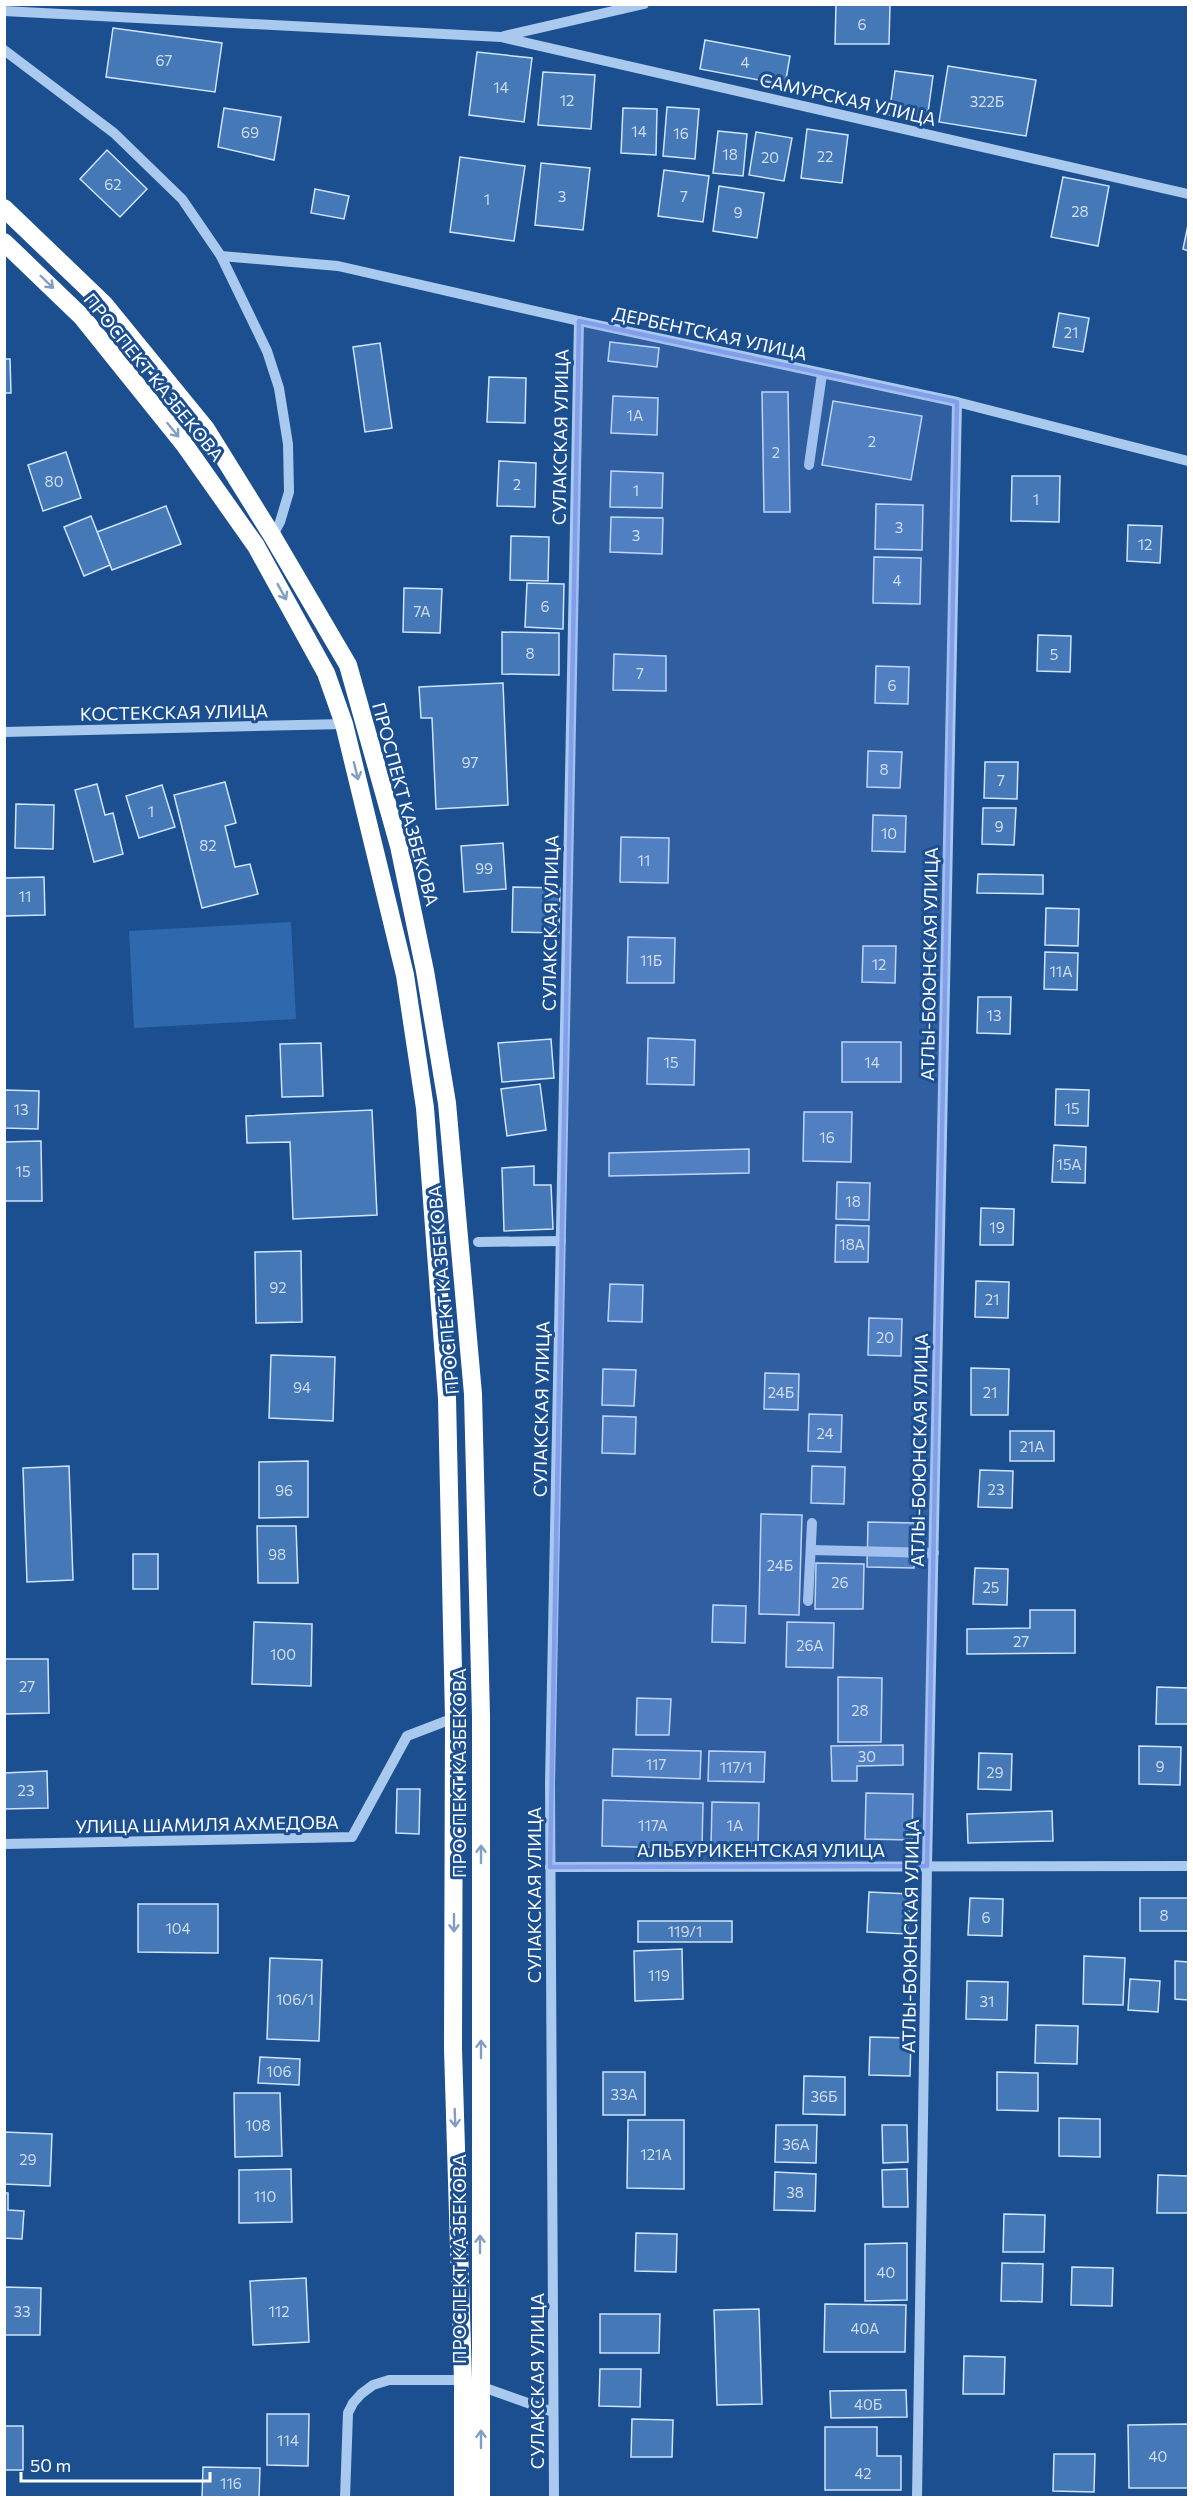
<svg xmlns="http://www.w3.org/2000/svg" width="1193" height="2502" viewBox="0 0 1193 2502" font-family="Commissioner,sans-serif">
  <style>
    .green { fill: #2e69ad }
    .building { fill: #4478b7; stroke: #cfe3fa; stroke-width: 1.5 }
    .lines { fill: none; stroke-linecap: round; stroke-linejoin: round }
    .minor { stroke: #a9c9ee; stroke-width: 10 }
    .highway { stroke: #fff; stroke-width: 18 }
    .oneway { stroke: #829ec1 }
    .marked { fill: #839eea; fill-opacity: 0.2; stroke: #839eea; stroke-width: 4.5; stroke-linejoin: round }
    .labels { text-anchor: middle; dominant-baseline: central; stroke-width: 6; stroke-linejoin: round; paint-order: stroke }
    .number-label { font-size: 15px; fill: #d0dded }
    .street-label { font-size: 18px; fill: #fff; stroke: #1b4f8f }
  </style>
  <rect width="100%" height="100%" fill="#1b4f8f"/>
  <polygon class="green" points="291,922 296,1019 134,1028 129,931"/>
  <g class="building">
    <polygon points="836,4 890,4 889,44 835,44"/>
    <polygon points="113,28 222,43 215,92 106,77"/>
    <polygon points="705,40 790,56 785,85 700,69"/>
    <polygon points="477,52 532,58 524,122 469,115"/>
    <polygon points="948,66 1036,80 1026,136 939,122"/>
    <polygon points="895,71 933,76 927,120 889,115"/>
    <polygon points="543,72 595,75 591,129 538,125"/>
    <polygon points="667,107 699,109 695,159 663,156"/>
    <polygon points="224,108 281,117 274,160 218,147"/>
    <polygon points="623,108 657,109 656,155 621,153"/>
    <polygon points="807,129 848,135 842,183 801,178"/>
    <polygon points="718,131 747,134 743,176 713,173"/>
    <polygon points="756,132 792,138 784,181 749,175"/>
    <polygon points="107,150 147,189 120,217 80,179"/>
    <polygon points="460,157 525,166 514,241 450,232"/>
    <polygon points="541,163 590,168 583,230 535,225"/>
    <polygon points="664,170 709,176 703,222 658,216"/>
    <polygon points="1063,177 1109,186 1098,246 1051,237"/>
    <polygon points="719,186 764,193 757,238 713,231"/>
    <polygon points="315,189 349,196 344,219 311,213"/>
    <polygon points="1188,225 1188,251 1183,249"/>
    <polygon points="1059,313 1089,318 1083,352 1053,347"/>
    <polygon points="610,342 659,348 657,367 608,361"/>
    <polygon points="380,343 392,428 365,432 353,347"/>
    <polygon points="4,359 10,359 11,393 4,393"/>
    <polygon points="489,377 526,378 525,423 487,422"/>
    <polygon points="762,392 788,392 790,512 764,512"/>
    <polygon points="613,396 658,398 657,435 611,433"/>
    <polygon points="833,401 922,416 911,480 822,465"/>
    <polygon points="66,452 81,498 43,511 28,465"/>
    <polygon points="499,461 536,463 535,507 497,506"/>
    <polygon points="611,471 663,473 662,508 610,507"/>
    <polygon points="1012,476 1060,476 1059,522 1011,521"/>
    <polygon points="876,504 923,505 922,550 875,549"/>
    <polygon points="166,506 181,544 112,570 97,532"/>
    <polygon points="91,516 110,565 84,576 64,527"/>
    <polygon points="611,517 663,518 662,554 610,552"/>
    <polygon points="1128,525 1162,526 1160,563 1127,561"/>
    <polygon points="511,536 549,537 548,581 510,580"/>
    <polygon points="874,557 921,558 920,604 873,603"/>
    <polygon points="527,583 564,584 563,629 525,627"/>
    <polygon points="404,588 442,589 440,633 403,632"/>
    <polygon points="502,632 559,633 559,675 502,674"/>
    <polygon points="1038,635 1071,636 1070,672 1037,671"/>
    <polygon points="614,654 666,656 666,691 613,690"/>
    <polygon points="876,666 909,667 908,704 875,703"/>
    <polygon points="503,683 508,805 436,809 432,718 421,718 419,687"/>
    <polygon points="868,751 902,752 900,788 867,787"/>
    <polygon points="985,762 1018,762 1017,799 984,798"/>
    <polygon points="225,782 236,823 225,826 235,867 250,864 258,894 202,908 174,795"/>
    <polygon points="97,784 105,815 113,813 123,854 94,862 75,790"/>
    <polygon points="162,785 175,827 139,838 126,796"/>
    <polygon points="16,804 54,805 53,849 15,848"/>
    <polygon points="983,808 1016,808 1014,845 982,844"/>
    <polygon points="873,815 906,816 905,852 872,851"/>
    <polygon points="621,837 669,838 668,883 620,882"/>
    <polygon points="503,843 506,889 464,892 461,846"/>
    <polygon points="978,874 1043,875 1043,894 977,893"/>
    <polygon points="44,877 45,915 4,916 4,878"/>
    <polygon points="513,887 560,888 559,933 512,932"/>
    <polygon points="1046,908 1079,909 1078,946 1045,945"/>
    <polygon points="628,937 675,938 674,983 627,983"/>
    <polygon points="863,946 896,946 895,983 862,982"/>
    <polygon points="1045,952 1078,953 1077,990 1044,989"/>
    <polygon points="978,997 1011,997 1010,1034 977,1033"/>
    <polygon points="648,1038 695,1040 694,1085 647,1084"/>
    <polygon points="551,1039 554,1078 502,1082 498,1043"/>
    <rect x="842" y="1042" width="59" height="40"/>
    <polygon points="321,1043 323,1096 282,1097 280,1044"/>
    <polygon points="540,1084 546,1130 507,1136 501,1089"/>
    <polygon points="1056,1089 1089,1090 1088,1126 1055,1125"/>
    <polygon points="4,1090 39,1091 38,1129 4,1128"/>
    <polygon points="372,1110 377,1215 293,1219 290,1142 247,1143 246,1116"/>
    <polygon points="804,1112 852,1112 851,1162 803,1161"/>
    <polygon points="41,1141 42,1201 4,1201 4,1142"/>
    <polygon points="1054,1145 1086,1147 1085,1183 1052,1182"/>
    <polygon points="749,1149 749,1173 609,1176 609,1153"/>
    <polygon points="534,1166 534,1185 551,1185 553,1229 504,1231 502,1168"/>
    <polygon points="837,1182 870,1183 869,1220 836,1219"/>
    <polygon points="981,1208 1014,1209 1013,1245 980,1245"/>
    <polygon points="836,1225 869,1226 868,1262 835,1262"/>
    <polygon points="301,1251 302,1322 256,1323 255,1252"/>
    <polygon points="976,1281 1009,1282 1008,1318 975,1317"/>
    <polygon points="610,1284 643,1285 642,1322 608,1321"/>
    <polygon points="869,1318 902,1319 901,1356 868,1355"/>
    <polygon points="271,1355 335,1357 333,1421 269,1418"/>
    <polygon points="971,1368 1009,1369 1008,1415 971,1415"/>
    <polygon points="603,1369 636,1370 634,1406 602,1405"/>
    <polygon points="765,1373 799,1374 798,1410 764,1409"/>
    <polygon points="809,1414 842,1415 841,1452 808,1451"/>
    <polygon points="603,1416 636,1417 635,1454 602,1453"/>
    <rect x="1010" y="1431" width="44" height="30"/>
    <polygon points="308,1461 308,1517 259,1518 259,1462"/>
    <polygon points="69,1466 73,1580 27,1582 23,1468"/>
    <polygon points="812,1466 845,1467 844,1504 811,1503"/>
    <polygon points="980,1470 1013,1471 1012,1508 978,1507"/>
    <polygon points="761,1514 802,1515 799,1615 759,1614"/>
    <polygon points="868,1522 915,1523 914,1568 867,1567"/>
    <polygon points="257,1526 296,1526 298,1583 258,1583"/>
    <rect x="133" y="1554" width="25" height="35"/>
    <polygon points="816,1563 864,1564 863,1609 815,1609"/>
    <polygon points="975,1568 1008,1569 1007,1605 973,1604"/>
    <polygon points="713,1605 746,1606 745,1643 712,1642"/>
    <polygon points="1030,1610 1075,1610 1075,1653 967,1654 967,1629 1030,1628"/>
    <polygon points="254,1622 312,1624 311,1686 252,1684"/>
    <polygon points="787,1622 834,1623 833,1668 786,1667"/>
    <polygon points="4,1659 48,1659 49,1713 4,1714"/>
    <polygon points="838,1677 882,1678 881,1742 838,1742"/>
    <polygon points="1157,1687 1188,1688 1188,1724 1156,1724"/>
    <polygon points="637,1698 671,1699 669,1735 636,1735"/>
    <polygon points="903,1745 903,1765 857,1766 857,1781 832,1781 831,1746"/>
    <polygon points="1139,1746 1181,1747 1180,1785 1139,1784"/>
    <polygon points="613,1749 701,1751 700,1779 612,1776"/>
    <polygon points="709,1751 765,1752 764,1782 708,1781"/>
    <polygon points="979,1753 1012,1754 1011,1790 978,1789"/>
    <polygon points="47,1771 48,1808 4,1809 4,1773"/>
    <polygon points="397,1789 420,1789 419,1834 396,1833"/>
    <polygon points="866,1793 913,1794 912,1840 865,1839"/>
    <polygon points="603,1800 703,1803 702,1849 602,1846"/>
    <polygon points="712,1802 759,1803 758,1848 711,1847"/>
    <polygon points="1052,1811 1053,1841 968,1843 967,1814"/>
    <polygon points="869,1892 910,1894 908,1934 867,1932"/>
    <polygon points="970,1898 1003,1899 1002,1936 968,1935"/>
    <rect x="1140" y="1898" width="48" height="33"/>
    <polygon points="138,1904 218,1904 218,1953 138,1952"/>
    <rect x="638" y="1921" width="94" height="21"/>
    <polygon points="682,1949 683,1999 635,2001 634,1951"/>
    <polygon points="1084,1956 1125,1958 1123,2005 1083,2004"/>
    <polygon points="270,1958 322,1960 319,2041 267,2039"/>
    <polygon points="1175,1961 1188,1962 1188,2000 1175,1999"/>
    <polygon points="1130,1979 1160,1981 1158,2012 1128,2010"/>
    <polygon points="967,1981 1008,1982 1007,2020 966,2019"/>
    <polygon points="1036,2025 1078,2026 1077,2064 1035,2063"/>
    <polygon points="870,2037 911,2038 910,2076 869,2075"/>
    <polygon points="260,2057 300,2059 299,2085 258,2083"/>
    <rect x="603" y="2072" width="42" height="43"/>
    <polygon points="997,2072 1038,2073 1038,2111 997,2110"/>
    <polygon points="804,2076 845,2077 845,2115 803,2114"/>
    <polygon points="234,2093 280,2093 282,2156 235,2157"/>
    <polygon points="1059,2118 1100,2119 1100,2157 1059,2156"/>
    <polygon points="628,2120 684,2120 684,2189 627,2188"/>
    <polygon points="776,2125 817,2125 816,2163 775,2162"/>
    <polygon points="882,2125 907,2125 908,2162 883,2163"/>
    <polygon points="4,2132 52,2134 50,2186 4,2184"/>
    <polygon points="291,2169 292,2222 239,2223 239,2170"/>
    <polygon points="907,2169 908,2207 883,2207 882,2170"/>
    <polygon points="775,2172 816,2174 815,2211 774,2210"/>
    <polygon points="1158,2175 1188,2176 1188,2213 1157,2213"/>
    <polygon points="4,2193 8,2193 8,2210 24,2211 22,2239 4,2238"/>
    <polygon points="1004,2214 1045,2215 1044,2252 1003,2252"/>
    <polygon points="636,2233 677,2234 676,2272 635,2271"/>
    <polygon points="907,2243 907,2300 865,2301 865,2244"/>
    <polygon points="1002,2263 1043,2264 1042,2302 1001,2301"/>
    <polygon points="1072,2267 1113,2268 1112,2306 1071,2305"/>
    <polygon points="306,2278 309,2342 253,2345 250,2281"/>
    <polygon points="4,2287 41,2288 40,2335 4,2335"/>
    <polygon points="825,2304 906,2305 905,2352 824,2352"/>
    <polygon points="759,2309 762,2404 717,2405 714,2310"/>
    <polygon points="600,2314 660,2314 659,2353 600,2353"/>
    <polygon points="964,2356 1005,2357 1004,2394 963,2394"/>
    <polygon points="600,2369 641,2369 640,2407 599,2406"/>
    <polygon points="906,2390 907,2417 831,2418 830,2391"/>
    <polygon points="267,2414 309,2414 308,2466 267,2465"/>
    <polygon points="632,2419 673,2420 672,2457 631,2457"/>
    <polygon points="1188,2424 1188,2488 1129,2488 1128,2425"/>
    <rect x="4" y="2426" width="19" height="44"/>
    <polygon points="825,2427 877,2427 877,2456 901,2456 901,2490 825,2490"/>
    <polygon points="1054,2454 1095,2454 1094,2492 1053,2491"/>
    <polygon points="203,2467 260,2468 259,2498 202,2498"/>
  </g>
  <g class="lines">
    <g class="minor">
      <polyline points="4,11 501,37 1188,194"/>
      <polyline points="504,36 644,4"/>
      <polyline points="4,50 114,133 182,199 221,256 267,351 279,388 288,444 289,492 280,522 272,537"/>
      <polyline points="221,256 338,266 579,321 957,402 1188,461"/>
      <polyline points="809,465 822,374"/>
      <polyline points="4,732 344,724"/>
      <polyline points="478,1242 561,1241"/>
      <polyline points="811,1550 934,1553"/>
      <polyline points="808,1601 812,1523"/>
      <polyline points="4,1844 352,1837 407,1736 454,1718"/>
      <polyline points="550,1867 1188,1866"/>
      <polyline points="345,2498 348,2413 353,2403 361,2394 373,2385 389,2380 463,2380 553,2412"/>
      <polyline points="554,2498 550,1783 579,321"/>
      <polyline points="917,2498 927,1866 957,402"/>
    </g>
    <g class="highway">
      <polyline points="4,208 104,304 206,429 273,537 348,665 399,846 425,971 447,1103 473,1394 481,1716 481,2498"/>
      <polyline points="4,242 82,317 184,444 256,546 326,673 344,724 405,975 425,1108 447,1398 454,1718 453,2049 463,2380 463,2498"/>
    </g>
  </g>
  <defs><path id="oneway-shaft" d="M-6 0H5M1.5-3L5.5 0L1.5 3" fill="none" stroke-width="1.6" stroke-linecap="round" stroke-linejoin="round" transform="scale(1.5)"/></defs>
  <g class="oneway">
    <use href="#oneway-shaft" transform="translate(47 282) rotate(44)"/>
    <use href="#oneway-shaft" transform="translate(173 430) rotate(51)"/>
    <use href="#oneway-shaft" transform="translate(282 592) rotate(61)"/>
    <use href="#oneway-shaft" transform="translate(356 771) rotate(76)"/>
    <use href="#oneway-shaft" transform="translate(481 1854) rotate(-90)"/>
    <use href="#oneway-shaft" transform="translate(454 1923) rotate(90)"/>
    <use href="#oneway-shaft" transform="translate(481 2049) rotate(-90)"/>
    <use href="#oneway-shaft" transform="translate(455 2118) rotate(88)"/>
    <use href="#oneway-shaft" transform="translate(480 2244) rotate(-90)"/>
    <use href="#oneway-shaft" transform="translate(481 2439) rotate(-90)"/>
  </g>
  <path class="marked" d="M579 321 957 402 927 1866 550 1867Z"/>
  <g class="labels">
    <g class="number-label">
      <text x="862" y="24">6</text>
      <text x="164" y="60">67</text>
      <text x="745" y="62">4</text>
      <text x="501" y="87">14</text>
      <text x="567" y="100">12</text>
      <text x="987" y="101">322Б</text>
      <text x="639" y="131">14</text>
      <text x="250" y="132">69</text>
      <text x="681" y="133">16</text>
      <text x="730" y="154">18</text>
      <text x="825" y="156">22</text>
      <text x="770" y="157">20</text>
      <text x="113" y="184">62</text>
      <text x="562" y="196">3</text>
      <text x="684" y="196">7</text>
      <text x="487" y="199">1</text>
      <text x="1080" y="211">28</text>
      <text x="738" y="212">9</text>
      <text x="1071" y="332">21</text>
      <text x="635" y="415">1А</text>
      <text x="872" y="441">2</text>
      <text x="776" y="452">2</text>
      <text x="54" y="481">80</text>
      <text x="517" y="484">2</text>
      <text x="636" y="490">1</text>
      <text x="1036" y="499">1</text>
      <text x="899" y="527">3</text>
      <text x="636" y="535">3</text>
      <text x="1145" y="544">12</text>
      <text x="897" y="580">4</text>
      <text x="545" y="606">6</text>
      <text x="422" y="611">7А</text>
      <text x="530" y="653">8</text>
      <text x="1054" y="654">5</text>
      <text x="640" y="673">7</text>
      <text x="892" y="685">6</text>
      <text x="470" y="762">97</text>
      <text x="884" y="769">8</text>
      <text x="1001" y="780">7</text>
      <text x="151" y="811">1</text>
      <text x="999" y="826">9</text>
      <text x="889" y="833">10</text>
      <text x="208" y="845">82</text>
      <text x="644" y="860">11</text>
      <text x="484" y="868">99</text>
      <text x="25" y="896">11</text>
      <text x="651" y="960">11Б</text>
      <text x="879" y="964">12</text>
      <text x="1061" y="971">11А</text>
      <text x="994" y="1015">13</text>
      <text x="671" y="1062">15</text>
      <text x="872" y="1062">14</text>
      <text x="1072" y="1108">15</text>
      <text x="21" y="1109">13</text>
      <text x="827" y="1137">16</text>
      <text x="1069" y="1164">15А</text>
      <text x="23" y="1171">15</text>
      <text x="853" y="1201">18</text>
      <text x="997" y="1227">19</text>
      <text x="852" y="1244">18А</text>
      <text x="278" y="1287">92</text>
      <text x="992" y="1299">21</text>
      <text x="885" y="1337">20</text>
      <text x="302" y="1387">94</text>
      <text x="781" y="1392">24Б</text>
      <text x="990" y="1392">21</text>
      <text x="825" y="1433">24</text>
      <text x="1032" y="1446">21А</text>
      <text x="996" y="1489">23</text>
      <text x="284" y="1490">96</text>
      <text x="277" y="1554">98</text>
      <text x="780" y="1565">24Б</text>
      <text x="840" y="1582">26</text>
      <text x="991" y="1587">25</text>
      <text x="1021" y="1641">27</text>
      <text x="810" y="1645">26А</text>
      <text x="283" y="1654">100</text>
      <text x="27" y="1686">27</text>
      <text x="860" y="1710">28</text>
      <text x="867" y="1756">30</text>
      <text x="656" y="1764">117</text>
      <text x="1160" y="1766">9</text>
      <text x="736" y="1767">117/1</text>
      <text x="995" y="1772">29</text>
      <text x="26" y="1790">23</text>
      <text x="653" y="1825">117А</text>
      <text x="735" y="1825">1А</text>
      <text x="1164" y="1915">8</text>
      <text x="986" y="1917">6</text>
      <text x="178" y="1928">104</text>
      <text x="685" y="1931">119/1</text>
      <text x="659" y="1975">119</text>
      <text x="295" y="1999">106/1</text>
      <text x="987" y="2001">31</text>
      <text x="279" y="2071">106</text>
      <text x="624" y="2094">33А</text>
      <text x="824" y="2096">36Б</text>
      <text x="258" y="2125">108</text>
      <text x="796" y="2144">36А</text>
      <text x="656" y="2154">121А</text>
      <text x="28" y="2159">29</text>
      <text x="795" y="2192">38</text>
      <text x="265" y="2196">110</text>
      <text x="886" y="2272">40</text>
      <text x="22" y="2311">33</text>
      <text x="279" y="2311">112</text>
      <text x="865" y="2328">40А</text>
      <text x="868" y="2404">40Б</text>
      <text x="288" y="2440">114</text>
      <text x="1158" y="2456">40</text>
      <text x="863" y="2473">42</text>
      <text x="231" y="2483">116</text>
    </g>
    <g class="street-label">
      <text transform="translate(848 99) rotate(13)">САМУРСКАЯ УЛИЦА</text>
      <text transform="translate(710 333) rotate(12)">ДЕРБЕНТСКАЯ УЛИЦА</text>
      <text transform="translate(154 377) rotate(51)">ПРОСПЕКТ КАЗБЕКОВА</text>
      <text transform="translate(560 437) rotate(-89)">СУЛАКСКАЯ УЛИЦА</text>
      <text transform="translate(174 712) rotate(-1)">КОСТЕКСКАЯ УЛИЦА</text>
      <text transform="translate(406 804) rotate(75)">ПРОСПЕКТ КАЗБЕКОВА</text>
      <text transform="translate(550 923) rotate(-89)">СУЛАКСКАЯ УЛИЦА</text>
      <text transform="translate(929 964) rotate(-89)">АТЛЫ-БОЮНСКАЯ УЛИЦА</text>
      <text transform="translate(443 1290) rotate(-95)">ПРОСПЕКТ КАЗБЕКОВА</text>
      <text transform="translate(541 1409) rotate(-89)">СУЛАКСКАЯ УЛИЦА</text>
      <text transform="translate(919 1450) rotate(-89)">АТЛЫ-БОЮНСКАЯ УЛИЦА</text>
      <text transform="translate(459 1773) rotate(-90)">ПРОСПЕКТ КАЗБЕКОВА</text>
      <text transform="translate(207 1824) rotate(-1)">УЛИЦА ШАМИЛЯ АХМЕДОВА</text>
      <text x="761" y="1850">АЛЬБУРИКЕНТСКАЯ УЛИЦА</text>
      <text transform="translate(534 1895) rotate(-90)">СУЛАКСКАЯ УЛИЦА</text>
      <text transform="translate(910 1936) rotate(-89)">АТЛЫ-БОЮНСКАЯ УЛИЦА</text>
      <text transform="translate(459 2259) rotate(-90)">ПРОСПЕКТ КАЗБЕКОВА</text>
      <text transform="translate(537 2381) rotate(-90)">СУЛАКСКАЯ УЛИЦА</text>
    </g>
  </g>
  <rect width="1193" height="2502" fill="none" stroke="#ffffff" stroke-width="12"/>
  <path d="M21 2472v9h189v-9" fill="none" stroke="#ffffff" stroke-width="3"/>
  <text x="30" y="2472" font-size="18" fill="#ffffff" stroke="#1b4f8f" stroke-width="4.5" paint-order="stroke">50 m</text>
</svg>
